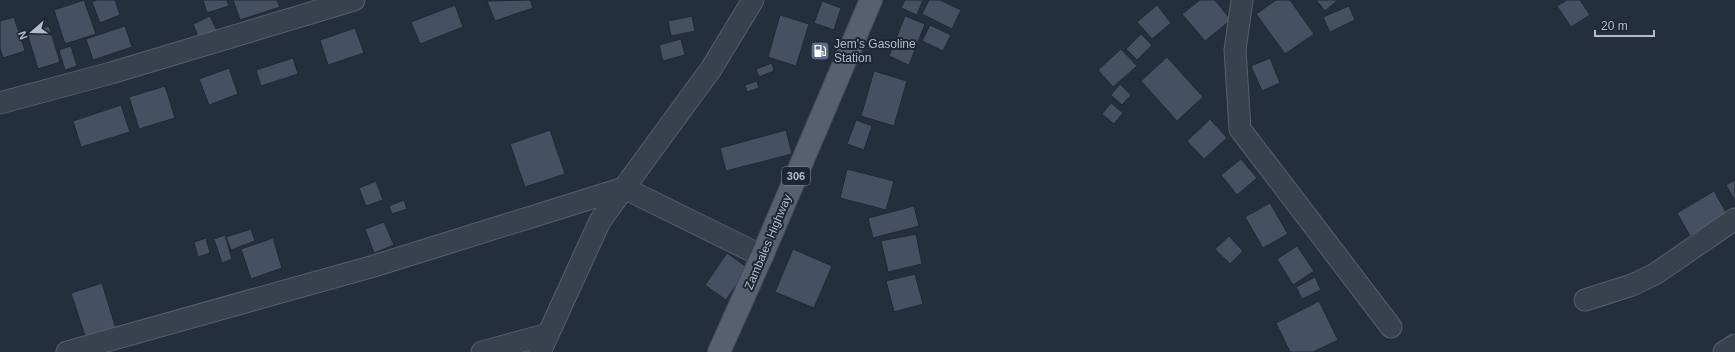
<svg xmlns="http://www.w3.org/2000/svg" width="1735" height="352" viewBox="0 0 1735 352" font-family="Arial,sans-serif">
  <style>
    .building { fill: #455162; stroke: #1f2835 }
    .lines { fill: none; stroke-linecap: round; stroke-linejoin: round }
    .minor-casing { stroke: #565f6c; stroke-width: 23 }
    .major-casing { stroke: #414a57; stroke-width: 24 }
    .minor { stroke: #38414e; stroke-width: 21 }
    .major { stroke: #56606e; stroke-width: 22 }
    .labels { text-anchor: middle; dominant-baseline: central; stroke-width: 4; stroke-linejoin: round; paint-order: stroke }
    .shield { fill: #1d2633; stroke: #878f9c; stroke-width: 1 }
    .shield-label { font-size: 11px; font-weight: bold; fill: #b4bcc9 }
    .poi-label { font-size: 12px; fill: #b4bcc9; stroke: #1d2633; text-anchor: start }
    .street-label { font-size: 12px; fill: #b4bcc9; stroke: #1d2633 }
  </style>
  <rect width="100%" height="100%" fill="#242f3e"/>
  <g class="building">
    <polygon points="84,0 96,34 65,44 54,10"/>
    <polygon points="97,0 115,0 120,15 100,23 92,2"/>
    <polygon points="203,0 227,0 229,6 207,13"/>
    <polygon points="233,0 277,0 280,7 240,20"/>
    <polygon points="530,0 533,8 495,21 487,1"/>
    <polygon points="905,0 923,0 917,15 901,8"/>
    <polygon points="929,0 940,0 961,10 952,29 922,14"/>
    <polygon points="1200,0 1215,0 1231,20 1205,41 1182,14"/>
    <polygon points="1276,0 1290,0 1314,34 1285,54 1256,14"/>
    <polygon points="1316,0 1338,0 1325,11"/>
    <polygon points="1567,0 1580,0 1590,15 1571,27 1557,6"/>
    <polygon points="822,1 841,8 834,30 814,23"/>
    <polygon points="455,5 463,27 420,44 411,22"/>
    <polygon points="1157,5 1171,23 1152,39 1137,22"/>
    <polygon points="1349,6 1355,20 1330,32 1323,17"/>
    <polygon points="780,15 809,24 796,66 768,57"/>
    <polygon points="210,16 218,33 200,41 193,24"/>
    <polygon points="692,16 695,31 671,36 668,21"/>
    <polygon points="905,16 925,24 909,65 889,56"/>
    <polygon points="14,17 25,51 3,58 0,48 0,21"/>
    <polygon points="930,25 951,35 943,51 922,41"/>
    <polygon points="49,26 60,62 38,69 27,33"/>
    <polygon points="125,26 132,47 93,60 86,39"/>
    <polygon points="355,28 364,53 328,65 320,40"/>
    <polygon points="1141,34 1152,45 1137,60 1126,49"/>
    <polygon points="681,39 685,55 663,61 659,45"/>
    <polygon points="71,46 77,66 65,70 59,50"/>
    <polygon points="1121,49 1137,66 1113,87 1098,70"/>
    <polygon points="1167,57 1203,97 1177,121 1141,81"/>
    <polygon points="293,58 298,74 261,86 256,70"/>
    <polygon points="1270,58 1280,83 1262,91 1251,66"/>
    <polygon points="772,63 774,71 759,77 756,69"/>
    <polygon points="229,68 238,94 209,105 199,79"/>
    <polygon points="874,71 907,81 894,126 861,116"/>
    <polygon points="757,81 759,88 747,92 745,85"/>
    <polygon points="1120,84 1131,95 1122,105 1111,95"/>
    <polygon points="165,86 175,118 139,129 129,97"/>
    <polygon points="1111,103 1123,113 1114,124 1102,114"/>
    <polygon points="121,105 130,132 81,147 73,121"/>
    <polygon points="1210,119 1227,138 1204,159 1187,141"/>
    <polygon points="856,120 872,126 864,150 847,144"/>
    <polygon points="550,130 565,174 525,187 510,144"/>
    <polygon points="786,130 792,154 726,171 720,148"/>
    <polygon points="1241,159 1257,178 1237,195 1221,175"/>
    <polygon points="847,169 894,181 886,210 840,198"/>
    <polygon points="1735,180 1735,201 1726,185"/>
    <polygon points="376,181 383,200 366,206 359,188"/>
    <polygon points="1714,191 1727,214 1690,236 1677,213"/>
    <polygon points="404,200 407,209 392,214 389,206"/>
    <polygon points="1270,203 1288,234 1263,248 1245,217"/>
    <polygon points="914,206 919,226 873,238 868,218"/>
    <polygon points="384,222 394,245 374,253 365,229"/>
    <polygon points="251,229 255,241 231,250 226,237"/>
    <polygon points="916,234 922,264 888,272 881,241"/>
    <polygon points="225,235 232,259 222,263 214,239"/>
    <polygon points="1229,236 1243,251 1230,264 1215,249"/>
    <polygon points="206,238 210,253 198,257 194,242"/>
    <polygon points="273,238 282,268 251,279 241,249"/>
    <polygon points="1297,246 1314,271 1293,285 1277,259"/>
    <polygon points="793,249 832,266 814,308 775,292"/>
    <polygon points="727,253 748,268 726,300 705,285"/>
    <polygon points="915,274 923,304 894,312 886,281"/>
    <polygon points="1315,277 1321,290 1302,299 1296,287"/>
    <polygon points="102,283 116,329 86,339 71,293"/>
    <polygon points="1319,301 1338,340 1313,352 1290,352 1276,323"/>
  </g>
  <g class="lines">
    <defs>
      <g id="minor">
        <polyline points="1242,0 1235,50 1240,129 1391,327"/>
        <polyline points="0,103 111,73 354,0"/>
        <polyline points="1585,300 1632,285 1655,274 1735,219"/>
        <polyline points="67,352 374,266 624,188 711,69 753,0"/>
        <polyline points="482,352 548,334"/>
        <polyline points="540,352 600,221 624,188 762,256"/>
        <polyline points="1724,352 1735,345"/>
      </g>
      <polyline id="major" points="719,352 762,256 871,0"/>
    </defs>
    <use href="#minor" class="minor-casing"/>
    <use href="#major" class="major-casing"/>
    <use href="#minor" class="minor"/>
    <use href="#major" class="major"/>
  </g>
  <defs>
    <symbol id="fuel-square" viewBox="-11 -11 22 22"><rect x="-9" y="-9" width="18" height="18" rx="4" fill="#5c6f8a" stroke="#1d2633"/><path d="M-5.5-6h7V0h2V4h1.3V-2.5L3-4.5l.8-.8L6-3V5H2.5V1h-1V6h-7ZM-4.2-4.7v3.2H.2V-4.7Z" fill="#fff"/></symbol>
  </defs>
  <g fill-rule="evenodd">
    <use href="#fuel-square" x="809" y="40" width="22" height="22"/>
  </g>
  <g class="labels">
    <rect class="shield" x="782" y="167" width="28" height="18" rx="3"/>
    <g class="shield-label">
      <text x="796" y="176">306</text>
    </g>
    <g class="poi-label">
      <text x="834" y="44">Jem's Gasoline<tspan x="834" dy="14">Station</tspan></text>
    </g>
    <g class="street-label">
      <text transform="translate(768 242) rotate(-67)">Zambales Highway</text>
    </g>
  </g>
  <g transform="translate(32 32) rotate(250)" stroke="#1d2633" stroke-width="3" paint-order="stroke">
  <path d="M0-3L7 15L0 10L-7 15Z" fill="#b4bcc9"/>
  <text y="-6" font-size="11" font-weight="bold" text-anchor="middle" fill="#b4bcc9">N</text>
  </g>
  <path d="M1595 30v6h59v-6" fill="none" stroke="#b4bcc9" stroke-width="2"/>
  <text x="1601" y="30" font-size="12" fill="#b4bcc9" stroke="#1d2633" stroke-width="3" paint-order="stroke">20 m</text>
</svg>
